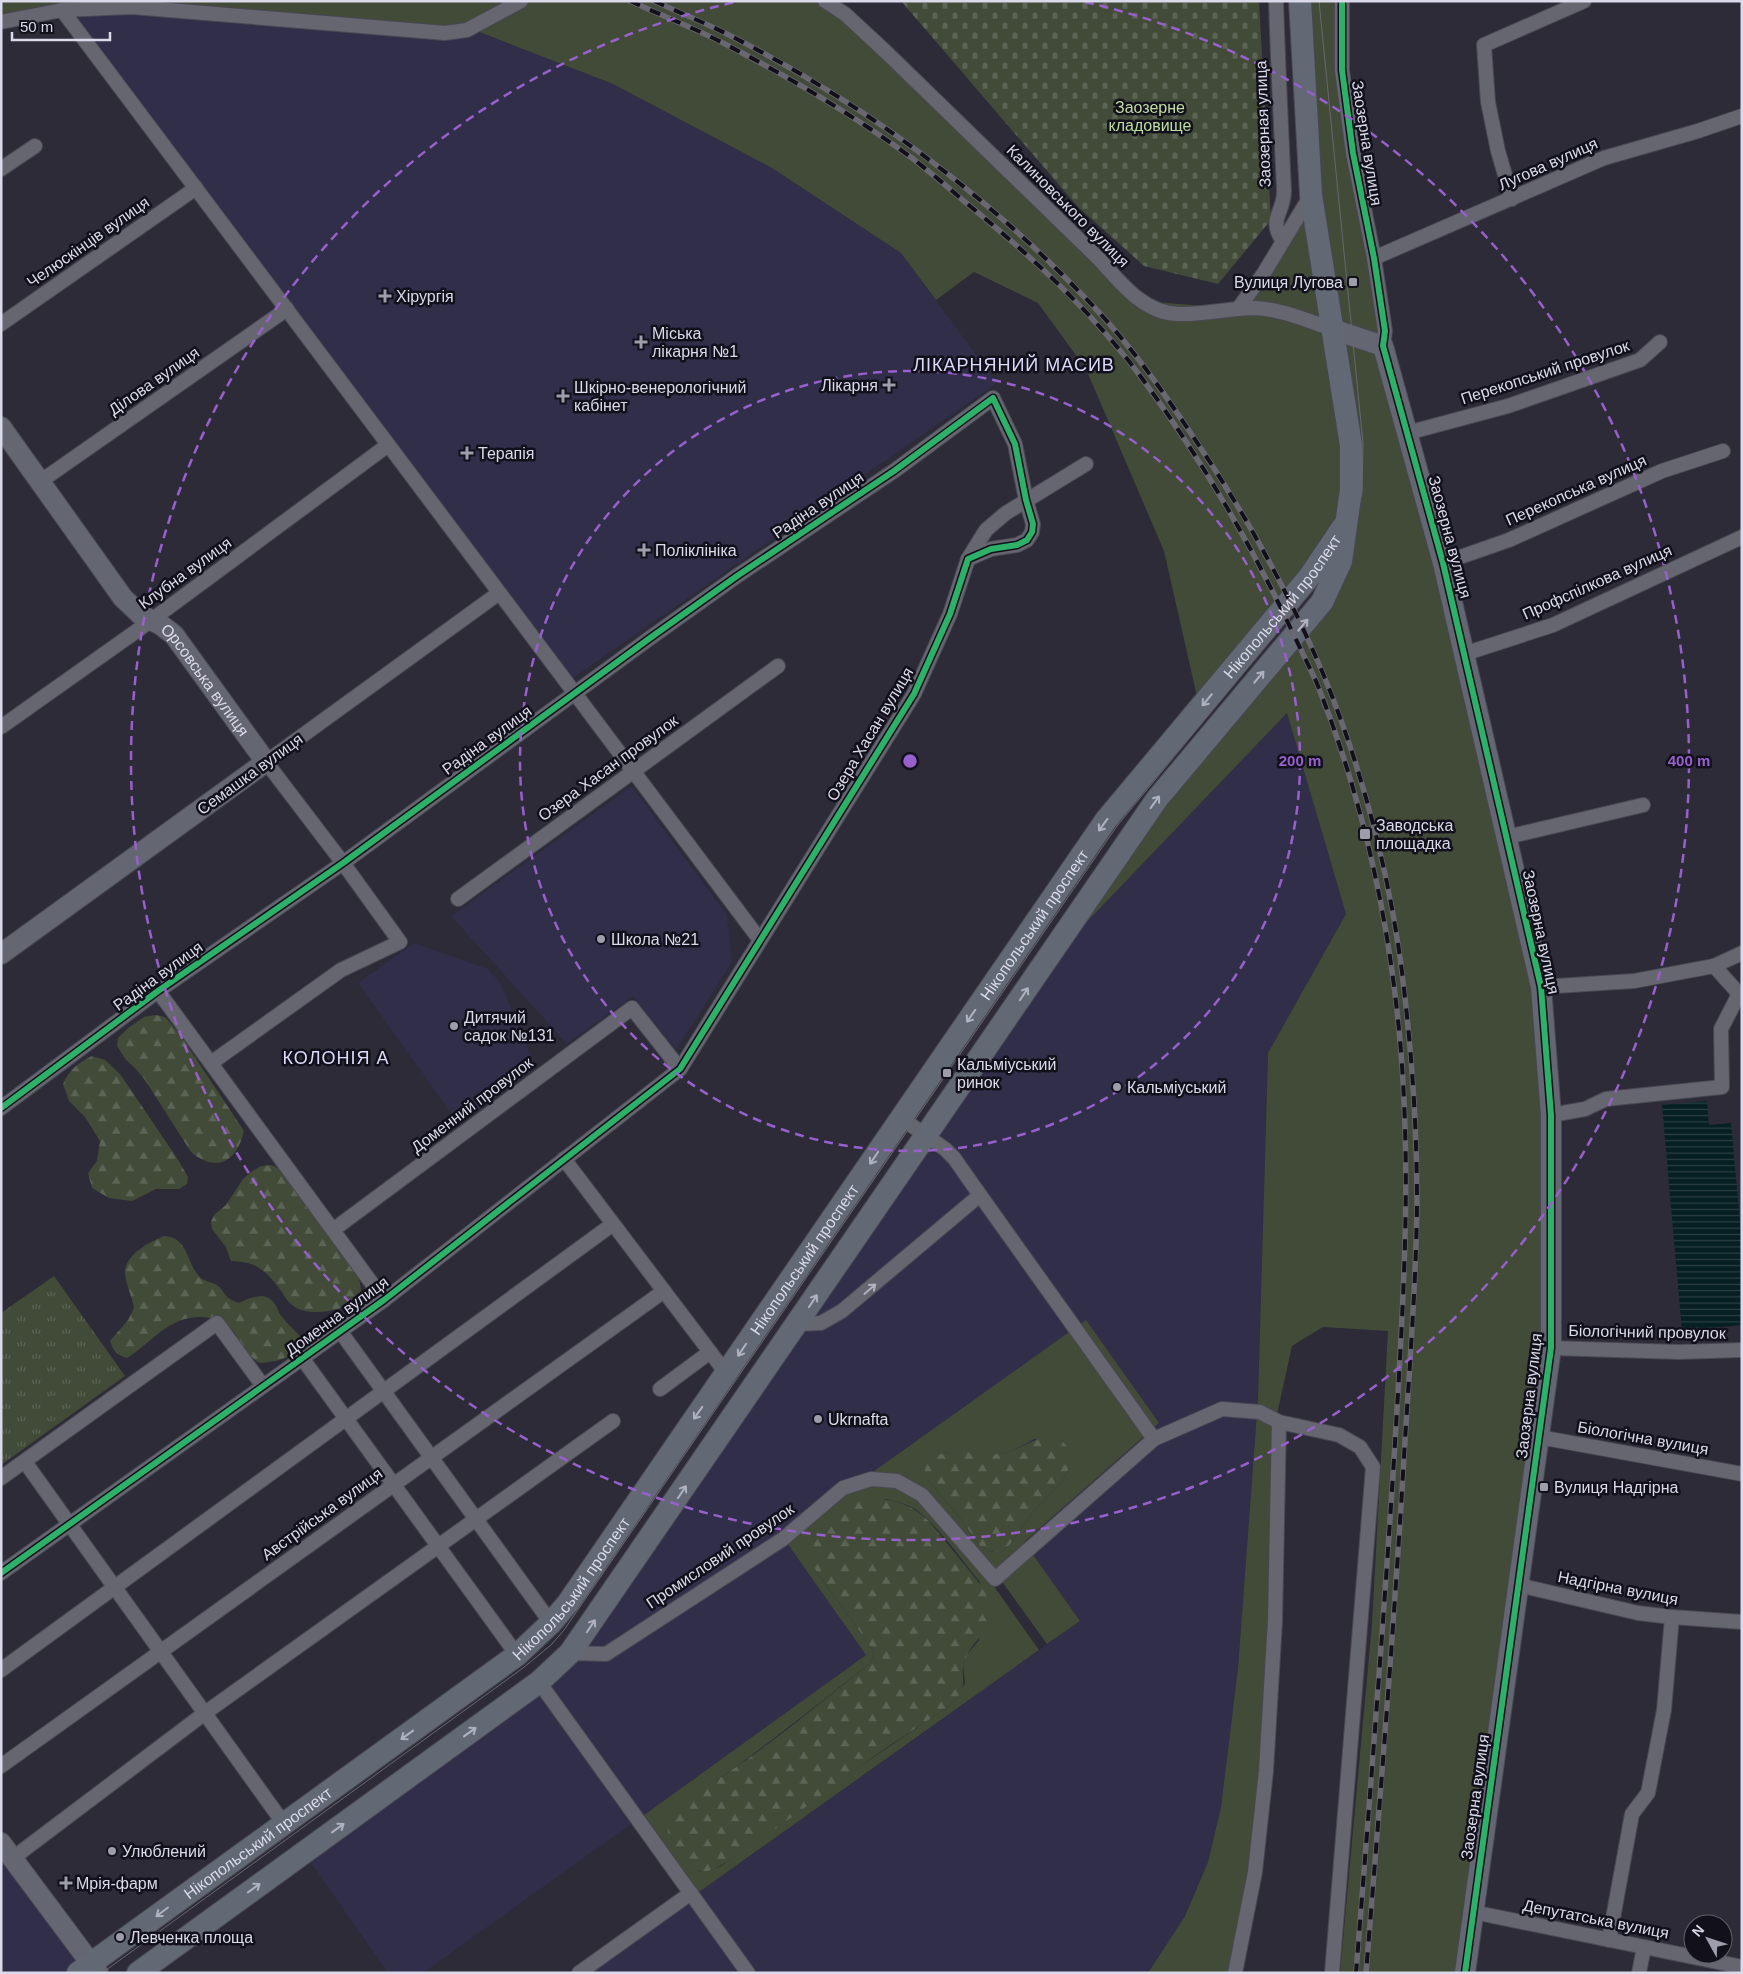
<svg xmlns="http://www.w3.org/2000/svg" width="1743" height="1974" viewBox="0 0 1743 1974" font-family="Arial,sans-serif">
  <style>
    .built { fill: #302e49 }
    .green { fill: #414b38; fill-rule: evenodd }
    .forest { fill: url(#forest-firs) }
    .cemetery { fill: url(#cemetery-stones) }
    .park { fill: url(#park-tufts) }
    .water { fill: url(#water-rules) }
    .lines { fill: none; stroke-linecap: round; stroke-linejoin: round }
    .street-casing { stroke: #494853; stroke-width: 16 }
    .secondary-casing { stroke: #494853; stroke-width: 22 }
    .primary-casing { stroke: #494853; stroke-width: 24 }
    .street { stroke: #666670; stroke-width: 14 }
    .secondary { stroke: #646772; stroke-width: 20 }
    .primary { stroke: #626975; stroke-width: 22 }
    .tram { stroke: #686772; stroke-width: 1 }
    .rail-casing { stroke: #686772; stroke-width: 5.5 }
    .rail { stroke: #11101b; stroke-width: 4; stroke-dasharray: 11; stroke-linecap: butt }
    .cycleway-casing { stroke: #11101b; stroke-width: 9 }
    .cycleway { stroke: #2db169; stroke-width: 6 }
    .oneway { stroke: #b0b2c1 }
    .oneway2 { stroke: #b1b1bf }
    .ring { fill: none; stroke: #9860cc; stroke-width: 2.5; stroke-dasharray: 9 6 }
    .poi-dot { fill: #9d9dab; stroke: #11101b; stroke-width: 2 }
    .labels { text-anchor: middle; dominant-baseline: central; stroke-width: 5; stroke-linejoin: round; paint-order: stroke }
    .park-label { font-size: 16px; fill: #bfdda0; stroke: #11101b }
    .street-label { font-size: 16px; fill: #dadaea; stroke: #11101b }
    .poi-label { font-size: 16px; fill: #dadaea; stroke: #11101b; text-anchor: start }
    .neighbourhood-label { font-size: 18px; letter-spacing: 1px; fill: #dbdafa; stroke: #11101b }
    .centre { fill: #9860cc; stroke: #11101b; stroke-width: 2.5 }
    .ring-label { font-size: 15px; text-anchor: middle; font-weight: bold; fill: #9860cc; stroke: #11101b; stroke-width: 5; stroke-linejoin: round; paint-order: stroke }
  </style>
  <defs>
    <pattern id="forest-firs" width="22" height="20" patternUnits="userSpaceOnUse" patternTransform="scale(1.25)"><rect width="22" height="20" fill="#414b38"/><path d="M5 1l3.5 6h-7zM16 11l3.5 6h-7z" fill="#5c6455"/></pattern>
    <pattern id="cemetery-stones" width="16" height="16" patternUnits="userSpaceOnUse" patternTransform="scale(1.25)"><rect width="16" height="16" fill="#414b38"/><path d="M2 7V4a2 2 0 0 1 4 0v3zM10 15v-3a2 2 0 0 1 4 0v3z" fill="#5c6455"/></pattern>
    <pattern id="park-tufts" width="24" height="20" patternUnits="userSpaceOnUse" patternTransform="scale(1.25)"><rect width="24" height="20" fill="#414b38"/><path d="M3 7l-1-3M5 7V3M7 7l1-3M15 17l-1-3M17 17v-4M19 17l1-3" fill="none" stroke="#5c6455"/></pattern>
    <pattern id="water-rules" width="6" height="5" patternUnits="userSpaceOnUse" patternTransform="scale(1.25)"><rect width="6" height="5" fill="#061f23"/><path d="M0 2.5h6" fill="none" stroke="#2a3f43"/></pattern>
  </defs>
  <rect width="100%" height="100%" fill="#2c2b37"/>
  <g class="built">
    <polygon points="132,12 445,39 466,38 481,33 613,84 772,168 901,253 997,383 570,680 71,16"/>
    <polygon points="1287,713 1346,914 1268,1053 1258,1399 1238,1668 1221,1807 1208,1862 1185,1916 1148,1973 757,1973 699,1892 1080,1621 1024,1542 1159,1423 870,1474 780,1535 606,1648 584,1648 1061,949"/>
    <polygon points="632,786 727,915 732,962 676,1050 633,996 567,1044 451,916"/>
    <polygon points="414,943 488,969 501,984 536,1068 459,1124 358,983"/>
    <polygon points="787,1543 867,1655 644,1815 548,1682 572,1660 607,1660"/>
    <polygon points="536,1691 631,1824 423,1973 388,1973 307,1857"/>
    <polygon points="1,1850 82,1959 64,1973 1,1973"/>
    <polygon points="689,1904 738,1973 591,1973"/>
  </g>
  <g class="green">
    <polygon points="1,1 104,1 62,5 1,16"/>
    <polygon points="141,1 832,1 1124,288 1155,302 1229,308 1281,318 1326,333 1341,442 1342,489 1337,525 1198,701 1164,551 1086,369 1038,303 974,272 936,300 901,253 772,168 613,84 464,26 445,27"/>
    <polygon points="1301,1 1342,1 1342,70 1385,331 1541,987 1551,1348 1465,1973 1340,1973 1372,1624 1388,1331 1323,1327 1292,1346 1276,1419 1271,1622 1251,1872 1231,1973 1148,1973 1185,1916 1208,1862 1221,1807 1238,1668 1258,1399 1268,1053 1346,914 1287,713 1061,949 1162,802 1325,606 1349,513 1319,225"/>
    <polygon points="1305,191 1323,321 1239,299 1270,266"/>
    <path d="M1086 1320 1159 1423 1024 1542 1080 1621 1047 1644 998 1576 925 1491 870 1474ZM1034 1439H1061L1070 1450V1467L1061 1483 1033 1512 1009 1546 1000 1553 989 1551 979 1545 961 1519 927 1479 943 1453C961 1451 979 1456 998 1454 1011 1453 1023 1445 1034 1439Z"/>
    <path d="M871 1484 896 1486 919 1498 991 1582 1039 1650 699 1892 644 1815 866 1655 787 1543 848 1491ZM886 1499C898 1502 909 1504 919 1512 939 1527 963 1562 980 1582L979 1640 966 1656 963 1665 965 1683 955 1700 949 1706 859 1767 721 1866 706 1872 698 1871 697 1794C756 1754 812 1709 868 1665 873 1658 875 1655 871 1647L814 1568 812 1539 820 1528 839 1511Z"/>
  </g>
  <g class="forest">
    <path d="M156 1015 165 1017 179 1033 244 1131C237 1161 217 1174 191 1152L145 1080 135 1068 126 1060 117 1046 118 1038 128 1028 144 1017Z"/>
    <path d="M92 1056 105 1060 120 1074 177 1158 188 1177 187 1184 179 1189H156L132 1201 109 1198 92 1188 88 1173 97 1161 100 1141 85 1117 69 1101 63 1084C70 1069 78 1063 92 1056Z"/>
    <path d="M272 1165 281 1170 359 1278 361 1290 358 1302C340 1310 307 1319 291 1304 286 1300 283 1293 279 1288 264 1269 256 1262 231 1261L226 1247 212 1229 211 1221 215 1214 226 1205 243 1179 251 1172 261 1166Z"/>
    <path d="M164 1236C188 1237 186 1261 198 1275 202 1281 209 1281 215 1284 226 1290 221 1297 239 1303 250 1297 267 1291 275 1304 278 1309 279 1314 283 1318 290 1327 298 1332 304 1342 292 1358 278 1362 259 1363 251 1357 244 1350 238 1341 236 1337 236 1334 233 1331 224 1322 216 1318 203 1317 168 1316 154 1341 127 1358 117 1355 113 1351 110 1341L128 1320 134 1308C132 1296 126 1285 125 1273 125 1254 150 1242 164 1236Z"/>
    <path d="M1048 1436 1061 1439 1070 1450V1467L1061 1483 1033 1512 1009 1546 1000 1553 989 1551 979 1545 961 1519 927 1479C924 1471 924 1467 930 1461 946 1444 976 1456 997 1454 1014 1453 1030 1440 1048 1436Z"/>
    <path d="M869 1498C894 1499 911 1504 929 1521L989 1595C999 1631 978 1632 966 1657 956 1678 974 1684 949 1706 919 1727 887 1746 858 1768 836 1784 722 1872 705 1872 691 1872 674 1847 669 1835 666 1828 668 1821 673 1814 687 1795 714 1783 733 1769 780 1737 824 1700 868 1665 873 1658 875 1655 871 1647L814 1568C811 1562 807 1557 808 1550 809 1533 839 1508 854 1502 859 1500 864 1499 869 1498Z"/>
  </g>
  <polygon class="cemetery" points="901,1 1259,1 1271,220 1218,284 1144,266 1078,207"/>
  <polygon class="park" points="54,1276 125,1376 1,1465 1,1313"/>
  <polygon class="water" points="1707,1101 1709,1125 1731,1123 1742,1244 1742,1325 1682,1331 1662,1105"/>
  <g class="lines">
    <defs>
      <g id="street">
        <path d="M825 1 845 14 886 52 1099 259C1120 282 1144 314 1179 314 1204 315 1230 308 1255 308 1281 309 1308 321 1332 329"/>
        <path d="M1276 1C1278 64 1281 127 1284 190 1285 212 1267 219 1283 241"/>
        <polyline points="1342,1 1342,70 1353,153 1374,258 1385,331 1383,346"/>
        <polyline points="62,10 760,940"/>
        <polyline points="1,22 62,10 132,7 445,33 467,30 521,1"/>
        <polyline points="1,169 35,146"/>
        <polyline points="1512,199 1498,151 1488,102 1484,45 1584,1"/>
        <polyline points="1374,258 1604,158 1698,131 1742,116"/>
        <polyline points="1238,309 1264,273 1311,195"/>
        <polyline points="1,324 196,188"/>
        <polyline points="1407,433 1508,406 1640,360 1660,342"/>
        <polyline points="41,481 287,309"/>
        <polyline points="968,559 986,530 1006,513 1086,464"/>
        <polyline points="1443,563 1509,540 1662,471 1723,451"/>
        <polyline points="1464,654 1553,625 1742,537"/>
        <polyline points="1,727 138,630 388,445"/>
        <polyline points="1507,837 1643,805"/>
        <polyline points="458,899 778,666"/>
        <polyline points="1714,966 1742,997"/>
        <polyline points="1541,987 1634,981 1714,966 1742,953"/>
        <polyline points="158,991 384,1300"/>
        <polyline points="211,1063 341,970 400,942 343,863 266,762 499,593"/>
        <polyline points="1,1108 158,991 343,863 650,638 737,576 894,471 993,398 1015,444 1026,500 1033,524 1032,532 1027,540 1017,545 991,549 968,559 950,614 914,694 680,1069 384,1300 1,1573"/>
        <polyline points="1551,1115 1585,1109 1606,1099 1722,1087 1721,1029 1739,994"/>
        <polyline points="564,1159 726,1373"/>
        <polyline points="980,1195 1154,1439"/>
        <polyline points="333,1230 632,1008 680,1069"/>
        <polyline points="798,1324 821,1323 842,1311 980,1195 954,1158 945,1149 901,1118"/>
        <polyline points="340,1331 551,1623"/>
        <polyline points="1551,1348 1679,1352 1742,1350"/>
        <polyline points="302,1358 517,1655"/>
        <polyline points="660,1389 710,1352"/>
        <polyline points="1539,1437 1742,1474"/>
        <polyline points="25,1462 284,1824"/>
        <polyline points="1,1478 217,1323 263,1386"/>
        <polyline points="1518,1585 1638,1613 1672,1617 1742,1622"/>
        <polyline points="570,1653 606,1654 783,1539 843,1488 871,1479 897,1481 922,1495 995,1579 1154,1439 1222,1409 1260,1412 1279,1422 1339,1435 1360,1447 1373,1467 1332,1973"/>
        <polyline points="1,1670 613,1224"/>
        <polyline points="539,1682 748,1973"/>
        <polyline points="1,1766 664,1291"/>
        <polyline points="13,1858 205,1713 613,1421"/>
        <polyline points="1473,1912 1742,1967"/>
        <polyline points="1609,1940 1632,1814 1648,1793 1664,1710 1672,1617"/>
        <polyline points="579,1973 691,1893"/>
        <polyline points="1235,1973 1255,1872 1266,1771 1275,1621 1279,1422"/>
        <polyline points="1639,1973 1644,1947"/>
      </g>
      <g id="secondary">
        <polyline points="1332,329 1383,346 1443,563 1541,987 1551,1115 1551,1348 1465,1973"/>
        <path id="s1" d="M1 427 123 598 141 615 161 625 174 635 266 762 1 954"/>
        <polyline points="1,1843 98,1973"/>
      </g>
      <g id="primary">
        <path id="s2" d="M78 1973 517 1655 551 1623 568 1603 1106 820 1310 576 1343 527"/>
        <polyline points="138,1973 539,1682 570,1653 1157,799 1322,602 1341,561 1351,490 1351,445 1311,195 1300,1"/>
      </g>
    </defs>
    <use href="#street" class="street-casing"/>
    <use href="#secondary" class="secondary-casing"/>
    <use href="#primary" class="primary-casing"/>
    <use href="#street" class="street"/>
    <use href="#secondary" class="secondary"/>
    <use href="#primary" class="primary"/>
    <polyline class="tram" points="102,1973 523,1668 551,1645 564,1630 1117,826 1313,588 1344,545 1352,529 1362,493 1363,443 1319,1"/>
    <defs>
      <g id="rail">
        <path d="M630 1C661 15 694 28 725 44 789 77 853 115 912 158 930 172 948 187 965 202 1030 255 1094 313 1144 381 1201 459 1250 542 1291 629 1299 646 1308 664 1316 681 1356 781 1382 887 1395 994 1414 1143 1404 1293 1395 1443 1384 1620 1370 1796 1356 1973"/>
        <path d="M654 1C678 12 703 22 727 34 864 103 989 196 1094 307 1131 346 1162 390 1192 435 1243 510 1289 592 1324 676 1365 776 1394 891 1405 998 1413 1067 1417 1136 1417 1205 1416 1289 1409 1373 1404 1457 1394 1629 1380 1801 1366 1973"/>
      </g>
    </defs>
    <use href="#rail" class="rail-casing"/>
    <use href="#rail" class="rail"/>
    <defs>
      <g id="cycleway">
        <polyline points="1342,1 1342,70 1353,153 1374,258 1385,331 1383,346 1443,563 1541,987 1551,1115 1551,1348 1465,1973"/>
        <polyline points="1,1108 158,991 343,863 650,638 737,576 894,471 993,398 1015,444 1026,500 1033,524 1032,532 1027,540 1017,545 991,549 968,559 950,614 914,694 680,1069 384,1300 1,1573"/>
      </g>
    </defs>
    <use href="#cycleway" class="cycleway-casing"/>
    <use href="#cycleway" class="cycleway"/>
  </g>
  <defs><path id="oneway-shaft" d="M-6 0H5M1.5-3L5.5 0L1.5 3" fill="none" stroke-width="1.6" stroke-linecap="round" stroke-linejoin="round" transform="scale(1.25)"/></defs>
  <g class="oneway">
    <use href="#oneway-shaft" transform="translate(1303 625) rotate(-50)"/>
    <use href="#oneway-shaft" transform="translate(1259 677) rotate(-50)"/>
    <use href="#oneway-shaft" transform="translate(1207 700) rotate(130)"/>
    <use href="#oneway-shaft" transform="translate(1155 802) rotate(-54)"/>
    <use href="#oneway-shaft" transform="translate(1103 825) rotate(126)"/>
    <use href="#oneway-shaft" transform="translate(1024 994) rotate(-56)"/>
    <use href="#oneway-shaft" transform="translate(971 1016) rotate(125)"/>
    <use href="#oneway-shaft" transform="translate(874 1158) rotate(124)"/>
    <use href="#oneway-shaft" transform="translate(813 1301) rotate(-56)"/>
    <use href="#oneway-shaft" transform="translate(742 1350) rotate(124)"/>
    <use href="#oneway-shaft" transform="translate(698 1413) rotate(125)"/>
    <use href="#oneway-shaft" transform="translate(682 1492) rotate(-56)"/>
    <use href="#oneway-shaft" transform="translate(591 1626) rotate(-56)"/>
    <use href="#oneway-shaft" transform="translate(470 1732) rotate(-36)"/>
    <use href="#oneway-shaft" transform="translate(407 1735) rotate(144)"/>
    <use href="#oneway-shaft" transform="translate(338 1828) rotate(-36)"/>
    <use href="#oneway-shaft" transform="translate(254 1888) rotate(-36)"/>
    <use href="#oneway-shaft" transform="translate(162 1912) rotate(143)"/>
  </g>
  <use class="oneway2" href="#oneway-shaft" transform="translate(870 1289) rotate(-41)"/>
  <g class="ring">
    <circle cx="910" cy="761" r="390"/>
    <path d="M1085 2A779 779 0 1 1 735 2"/>
  </g>
  <g class="poi-dot">
    <rect x="1348" y="277" width="10" height="10" rx="2.5"/>
    <path d="M382.5 288.5h5v5h5v5h-5v5h-5v-5h-5v-5h5z"/>
    <path d="M638.5 334.5h5v5h5v5h-5v5h-5v-5h-5v-5h5z"/>
    <path d="M886.5 377.5h5v5h5v5h-5v5h-5v-5h-5v-5h5z"/>
    <path d="M560.5 388.5h5v5h5v5h-5v5h-5v-5h-5v-5h5z"/>
    <path d="M464.5 445.5h5v5h5v5h-5v5h-5v-5h-5v-5h5z"/>
    <path d="M641.5 542.5h5v5h5v5h-5v5h-5v-5h-5v-5h5z"/>
    <rect x="1359" y="828" width="12" height="12" rx="2.5"/>
    <circle cx="601" cy="939" r="5"/>
    <circle cx="454" cy="1026" r="5"/>
    <rect x="942" y="1068" width="10" height="10" rx="2.5"/>
    <circle cx="1117" cy="1087" r="5"/>
    <circle cx="818" cy="1419" r="5"/>
    <rect x="1539" y="1482" width="10" height="10" rx="2.5"/>
    <circle cx="112" cy="1851" r="5"/>
    <path d="M63.5 1875.5h5v5h5v5h-5v5h-5v-5h-5v-5h5z"/>
    <circle cx="120" cy="1937" r="5"/>
  </g>
  <g class="labels">
    <g class="park-label">
      <text x="1150" y="107">Заозерне<tspan x="1150" dy="18">кладовище</tspan></text>
    </g>
    <g class="street-label">
      <text transform="translate(1263 124) rotate(-92)">Заозерная улица</text>
      <text transform="translate(1367 143) rotate(81)">Заозерна вулиця</text>
      <text transform="translate(1548 164) rotate(-24)">Лугова вулиця</text>
      <text transform="translate(1068 206) rotate(45)">Калиновського вулиця</text>
      <text transform="translate(88 242) rotate(-35)">Челюскінців вулиця</text>
      <text transform="translate(1545 372) rotate(-18)">Перекопський провулок</text>
      <text transform="translate(154 381) rotate(-35)">Ділова вулиця</text>
      <text transform="translate(1576 490) rotate(-24)">Перекопська вулиця</text>
      <text transform="translate(818 505) rotate(-34)">Радіна вулиця</text>
      <text transform="translate(1450 537) rotate(75)">Заозерна вулиця</text>
      <text transform="translate(185 573) rotate(-36)">Клубна вулиця</text>
      <text transform="translate(1597 582) rotate(-24)">Профспілкова вулиця</text>
      <text stroke="none"><textPath href="#s2" startOffset="1842">Нікопольський проспект</textPath></text>
      <text stroke="none"><textPath href="#s1" startOffset="328">Орсовська вулиця</textPath></text>
      <text transform="translate(870 734) rotate(-59)">Озера Хасан вулиця</text>
      <text transform="translate(487 740) rotate(-36)">Радіна вулиця</text>
      <text transform="translate(608 768) rotate(-36)">Озера Хасан провулок</text>
      <text transform="translate(250 774) rotate(-36)">Семашка вулиця</text>
      <text stroke="none"><textPath href="#s2" startOffset="1438">Нікопольський проспект</textPath></text>
      <text transform="translate(1541 932) rotate(78)">Заозерна вулиця</text>
      <text transform="translate(158 976) rotate(-36)">Радіна вулиця</text>
      <text transform="translate(472 1105) rotate(-37)">Доменний провулок</text>
      <text stroke="none"><textPath href="#s2" startOffset="1032">Нікопольський проспект</textPath></text>
      <text transform="translate(337 1316) rotate(-36)">Доменна вулиця</text>
      <text transform="translate(1647 1332) rotate(1)">Біологічний провулок</text>
      <text transform="translate(1529 1396) rotate(-83)">Заозерна вулиця</text>
      <text transform="translate(1643 1438) rotate(10)">Біологічна вулиця</text>
      <text transform="translate(322 1514) rotate(-36)">Австрійська вулиця</text>
      <text transform="translate(720 1556) rotate(-34)">Промисловий провулок</text>
      <text stroke="none"><textPath href="#s2" startOffset="628">Нікопольський проспект</textPath></text>
      <text transform="translate(1618 1588) rotate(11)">Надгірна вулиця</text>
      <text transform="translate(1475 1797) rotate(-82)">Заозерна вулиця</text>
      <text stroke="none"><textPath href="#s2" startOffset="222">Нікопольський проспект</textPath></text>
      <text transform="translate(1596 1919) rotate(11)">Депутатська вулиця</text>
    </g>
    <g class="poi-label">
      <text x="1343" y="282" text-anchor="end">Вулиця Лугова</text>
      <text x="396" y="296">Хірургія</text>
      <text x="652" y="333">Міська<tspan x="652" dy="18">лікарня №1</tspan></text>
      <text x="878" y="385" text-anchor="end">Лікарня</text>
      <text x="574" y="387">Шкірно-венерологічний<tspan x="574" dy="18">кабінет</tspan></text>
      <text x="478" y="453">Терапія</text>
      <text x="655" y="550">Поліклініка</text>
      <text x="1376" y="825">Заводська<tspan x="1376" dy="18">площадка</tspan></text>
      <text x="611" y="939">Школа №21</text>
      <text x="464" y="1017">Дитячий<tspan x="464" dy="18">садок №131</tspan></text>
      <text x="957" y="1064">Кальміуський<tspan x="957" dy="18">ринок</tspan></text>
      <text x="1127" y="1087">Кальміуський</text>
      <text x="828" y="1419">Ukrnafta</text>
      <text x="1554" y="1487">Вулиця Надгірна</text>
      <text x="122" y="1851">Улюблений</text>
      <text x="76" y="1883">Мрія-фарм</text>
      <text x="130" y="1937">Левченка площа</text>
    </g>
    <g class="neighbourhood-label">
      <text x="1014" y="365">ЛІКАРНЯНИЙ МАСИВ</text>
      <text x="336" y="1058">КОЛОНІЯ А</text>
    </g>
  </g>
  <circle cx="910" cy="761" r="8" class="centre"/>
  <g class="ring-label">
    <text x="1300" y="766">200 m</text>
    <text x="1689" y="766">400 m</text>
  </g>
  <rect width="1743" height="1974" fill="none" stroke="#dadaea" stroke-width="5"/>
  <g transform="translate(1708 1939) rotate(310)"><circle r="24" fill="#11101b" stroke="#61616e"/>
  <path d="M0-4L9 19L0 12L-9 19Z" fill="#9d9dab"/>
  <text y="-8" font-size="14" font-weight="bold" text-anchor="middle" fill="#dadaea">N</text>
  </g>
  <path d="M12 32v8h98v-8" fill="none" stroke="#dadaea" stroke-width="2.5"/>
  <text x="20" y="32" font-size="15" fill="#dadaea" stroke="#11101b" stroke-width="4" paint-order="stroke">50 m</text>
</svg>
